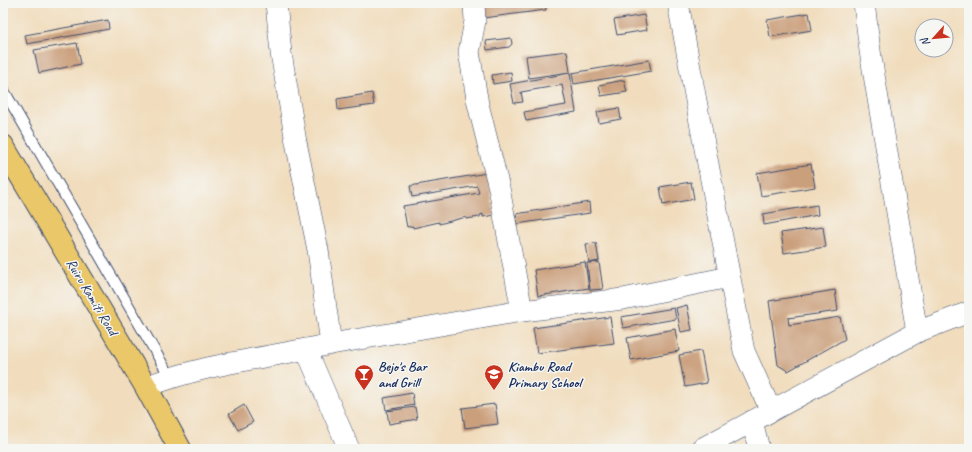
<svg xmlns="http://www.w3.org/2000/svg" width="972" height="452" viewBox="0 0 972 452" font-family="Caveat,sans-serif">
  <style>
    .building { fill: #ca9f7b }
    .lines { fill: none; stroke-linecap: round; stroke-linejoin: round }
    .lane-casing { stroke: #3b496c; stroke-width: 12 }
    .street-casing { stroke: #3b496c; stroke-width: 22 }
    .primary-casing { stroke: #3b496c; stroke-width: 24 }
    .lane { stroke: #fff; stroke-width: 10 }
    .street { stroke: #fff; stroke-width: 21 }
    .primary { stroke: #eac769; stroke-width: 22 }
    .labels { text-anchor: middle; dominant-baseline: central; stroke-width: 3; stroke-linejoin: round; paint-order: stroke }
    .street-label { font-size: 14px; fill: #1b2f5e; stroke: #f6f6f2 }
    .poi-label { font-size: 14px; font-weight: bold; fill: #1b2f5e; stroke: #f6f6f2; text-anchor: start }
  </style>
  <rect width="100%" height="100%" fill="#f6f6f2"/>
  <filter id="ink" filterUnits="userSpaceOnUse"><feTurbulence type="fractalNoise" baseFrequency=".025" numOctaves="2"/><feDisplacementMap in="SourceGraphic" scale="8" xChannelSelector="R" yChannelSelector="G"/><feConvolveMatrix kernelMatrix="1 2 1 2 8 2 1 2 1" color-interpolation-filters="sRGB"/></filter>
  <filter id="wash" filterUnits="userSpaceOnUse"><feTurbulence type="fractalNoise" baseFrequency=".012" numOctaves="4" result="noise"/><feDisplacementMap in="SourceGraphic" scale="16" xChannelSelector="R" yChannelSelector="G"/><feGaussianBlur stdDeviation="0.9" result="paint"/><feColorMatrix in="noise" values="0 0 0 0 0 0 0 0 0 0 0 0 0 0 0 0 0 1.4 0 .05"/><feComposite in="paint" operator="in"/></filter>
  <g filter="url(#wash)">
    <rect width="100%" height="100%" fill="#f1ddbd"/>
    <g id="blocks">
      <g class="building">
        <polygon points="481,3 545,3 546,10 483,18"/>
        <polygon points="809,13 812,30 770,37 767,20"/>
        <polygon points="644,15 647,30 617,35 614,20"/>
        <polygon points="108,20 109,29 27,44 25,35"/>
        <polygon points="511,38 512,44 509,47 487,50 486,41"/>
        <polygon points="77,43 81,64 39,73 34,50"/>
        <polygon points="567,51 570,72 529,78 526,56"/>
        <polygon points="649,60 651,71 574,84 572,73"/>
        <polygon points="511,72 512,81 493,84 492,75"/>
        <polygon points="570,73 576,112 526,121 524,112 566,105 562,85 521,92 523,102 514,103 510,84"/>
        <polygon points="624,80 627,92 601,96 599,85"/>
        <polygon points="372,93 374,105 338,110 337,99"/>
        <polygon points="619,108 621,119 599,123 597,112"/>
        <polygon points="811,164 815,187 761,196 757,173"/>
        <polygon points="487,173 495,215 483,217 483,214 480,215 480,217 466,219 466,217 439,224 439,222 413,228 413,226 407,227 403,206 479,193 477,186 412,197 410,186"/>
        <polygon points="691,182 694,199 663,205 660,187"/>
        <polygon points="589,202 590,213 517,224 516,214"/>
        <polygon points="817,205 818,215 764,225 763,214"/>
        <polygon points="823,227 826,247 784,253 781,233"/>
        <polygon points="596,243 599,261 589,263 586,244"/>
        <polygon points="585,262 589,288 538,296 534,270"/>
        <polygon points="599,262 603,289 590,290 587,263"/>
        <polygon points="835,290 838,311 788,318 789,325 840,317 845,339 788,371 778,365 769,301"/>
        <polygon points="687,305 692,330 681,332 676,308"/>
        <polygon points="674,308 676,319 623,328 621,317"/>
        <polygon points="610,317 614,343 537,353 533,328"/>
        <polygon points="675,329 679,351 631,360 627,338"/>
        <polygon points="701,351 707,383 685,387 679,355"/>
        <polygon points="412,393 414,405 386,410 384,398"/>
        <polygon points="495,404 498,424 465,428 462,408"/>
        <polygon points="244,405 253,422 238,430 229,414"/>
        <polygon points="415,407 417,419 389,424 387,411"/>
      </g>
    </g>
  </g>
  <g filter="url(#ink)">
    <use href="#blocks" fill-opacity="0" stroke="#3b496c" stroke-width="1"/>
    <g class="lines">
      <defs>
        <polyline id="lane" points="3,89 170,377"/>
        <g id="street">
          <polyline points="474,3 475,21 469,52 478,104 499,188 522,311"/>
          <polyline points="678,3 702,133 744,351 771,411"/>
          <polyline points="864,3 870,51 917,332"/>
          <polyline points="331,344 522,311 623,299 729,277"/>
          <polyline points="306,349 349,449"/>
          <path d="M146 387C205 363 269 358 331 344L318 250 296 142 281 53 276 3"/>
          <polyline points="752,421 759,449"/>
          <polyline points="701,449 917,332 969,312"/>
        </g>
        <polyline id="primary" points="3,146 146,387 180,449"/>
      </defs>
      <use href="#lane" class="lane-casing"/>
      <use href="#street" class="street-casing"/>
      <use href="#primary" class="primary-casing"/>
      <use href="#lane" class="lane"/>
      <use href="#street" class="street"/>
      <use href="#primary" class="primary"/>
    </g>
  </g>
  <defs>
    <symbol id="bar-pin" viewBox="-11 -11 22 30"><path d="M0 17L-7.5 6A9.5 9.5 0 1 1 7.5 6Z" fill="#c8321e" stroke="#f6f6f2"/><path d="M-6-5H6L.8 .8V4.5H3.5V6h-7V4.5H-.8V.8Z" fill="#fff"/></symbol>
    <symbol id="school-pin" viewBox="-11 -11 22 30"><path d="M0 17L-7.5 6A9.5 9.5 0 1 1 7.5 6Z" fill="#c8321e" stroke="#f6f6f2"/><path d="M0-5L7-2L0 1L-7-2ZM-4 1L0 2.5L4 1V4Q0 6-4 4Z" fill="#fff"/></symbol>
  </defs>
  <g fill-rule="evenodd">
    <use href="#bar-pin" x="353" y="363" width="22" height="30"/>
    <use href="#school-pin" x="483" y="363" width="22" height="30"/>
  </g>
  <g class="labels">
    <g class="street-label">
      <text transform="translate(92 297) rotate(59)">Ruiru Kamiti Road</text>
    </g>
    <g class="poi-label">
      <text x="378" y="366">Bejo's Bar<tspan x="378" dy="16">and Grill</tspan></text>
      <text x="508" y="366">Kiambu Road<tspan x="508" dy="16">Primary School</tspan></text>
    </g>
  </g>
  <rect width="972" height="452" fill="none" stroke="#f6f6f2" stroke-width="16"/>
  <g transform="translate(934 38) rotate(243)"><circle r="19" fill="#f6f6f2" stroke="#9ea6b7"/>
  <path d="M0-3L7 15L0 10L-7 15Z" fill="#c8321e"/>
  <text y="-6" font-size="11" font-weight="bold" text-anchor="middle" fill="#1b2f5e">N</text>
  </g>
</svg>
